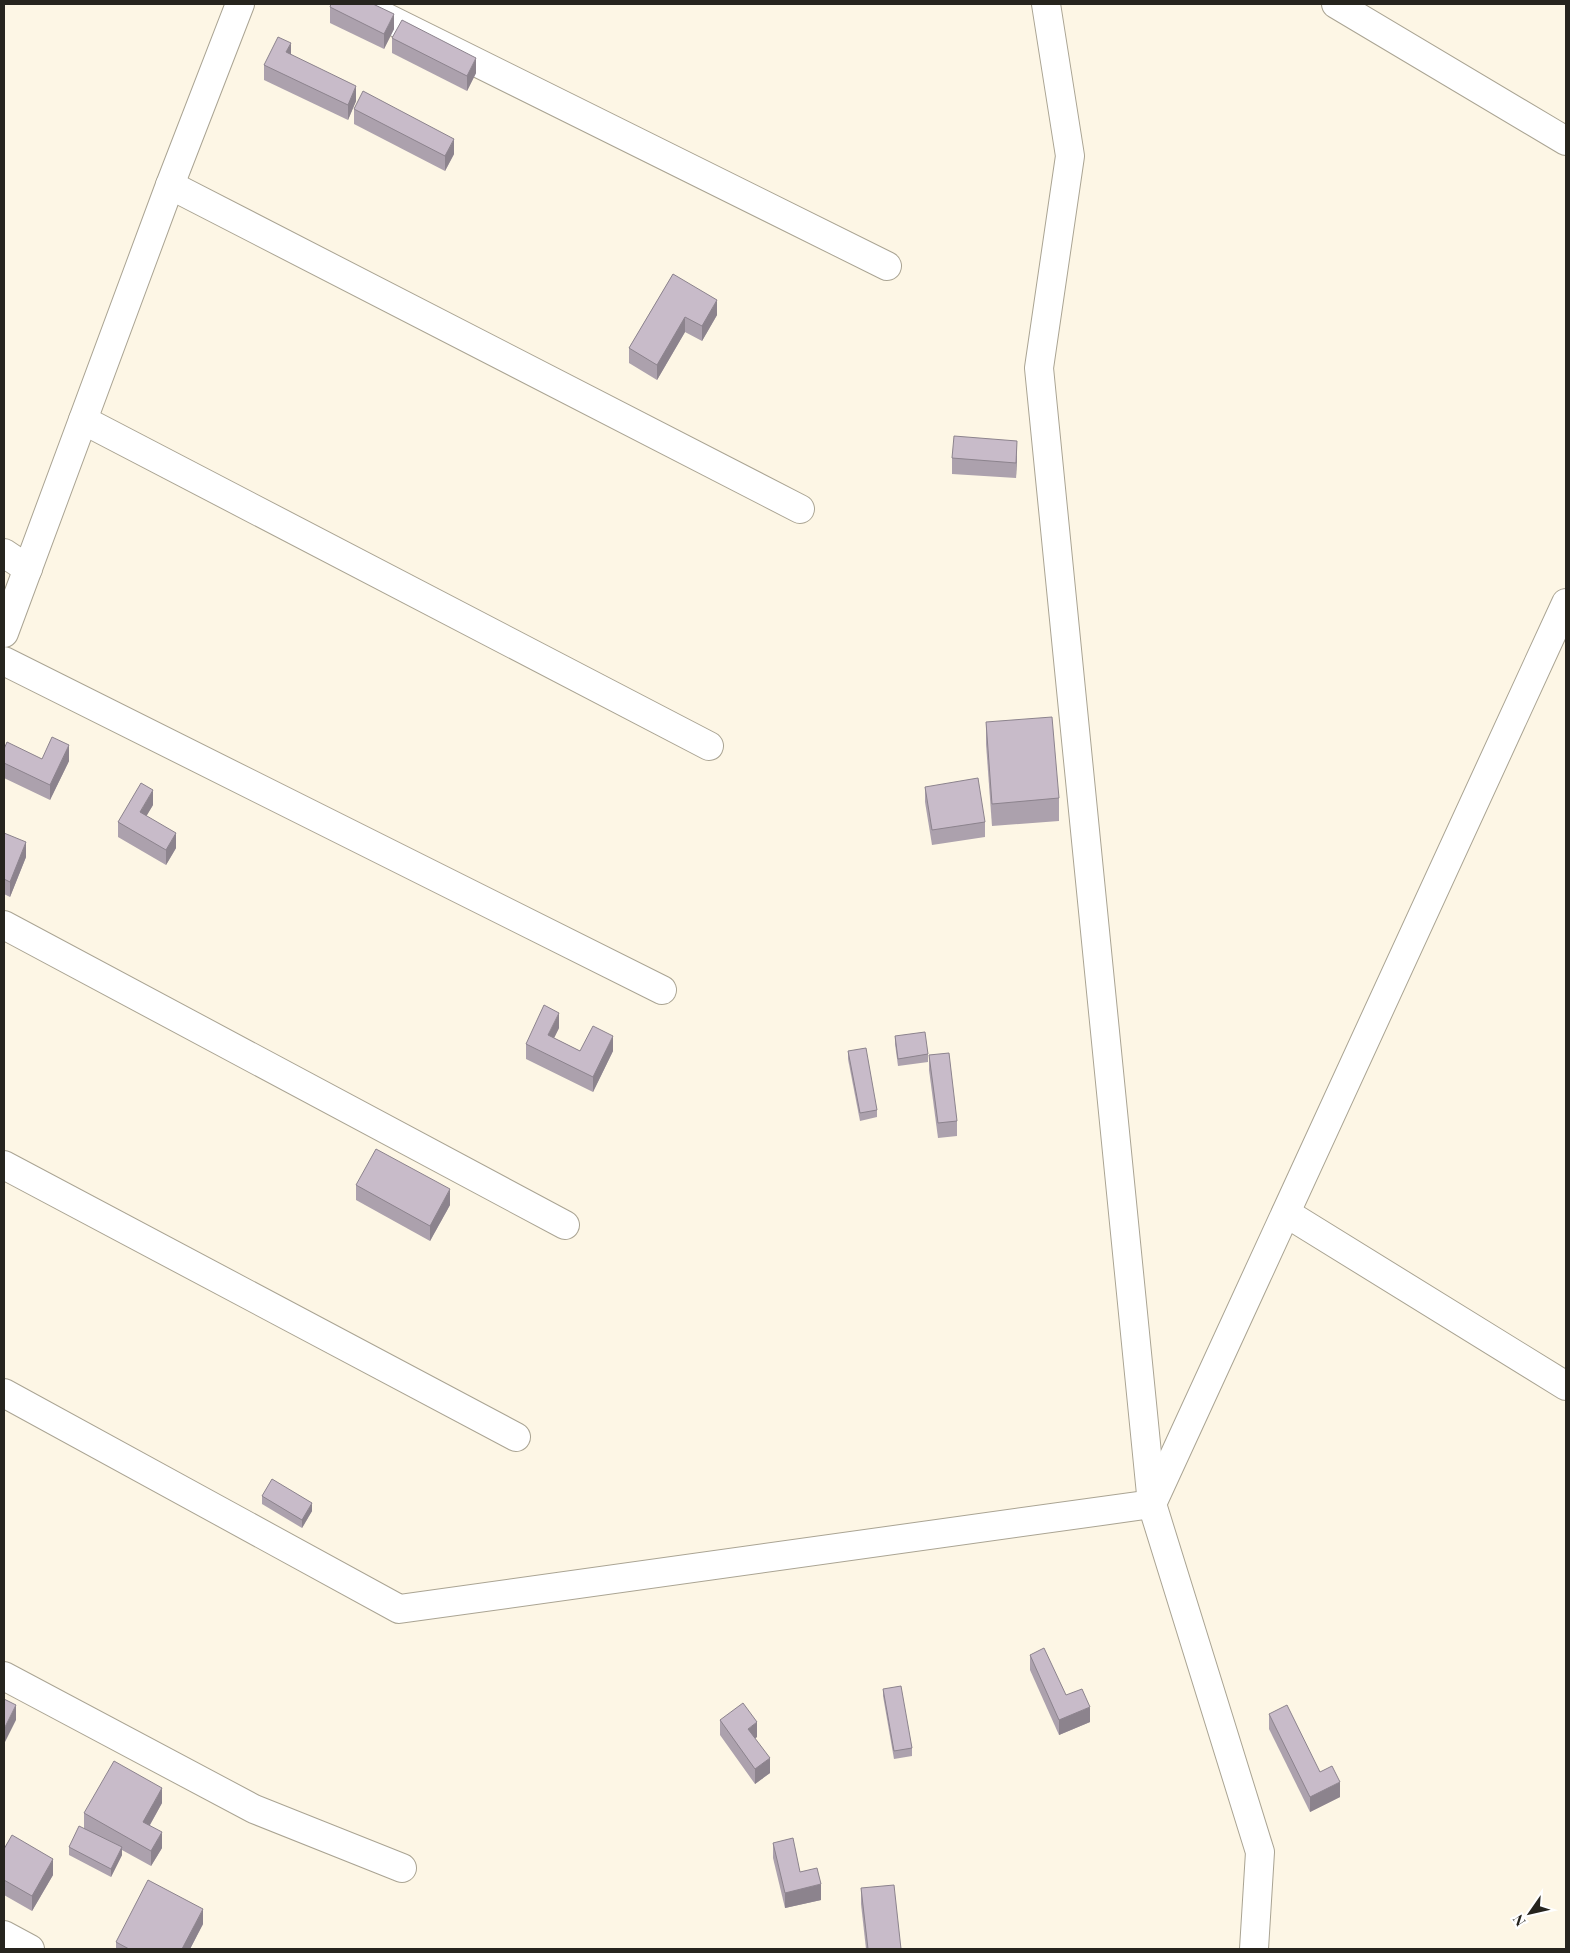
<svg xmlns="http://www.w3.org/2000/svg" width="1570" height="1953" viewBox="0 0 1570 1953" font-family="'Playfair Display',serif">
  <style>
    .lines { fill: none; stroke-linecap: round; stroke-linejoin: round }
    .minor-casing { stroke: #aaa493; stroke-width: 30 }
    .minor { stroke: #fff; stroke-width: 28 }
    .wall { fill: #aca1ad }
    .shaded-wall { fill: #8c838d }
    .building { fill: #c8bbc9; stroke: #8c838d }
  </style>
  <rect width="100%" height="100%" fill="#fdf6e5"/>
  <g class="lines">
    <defs>
      <g id="minor">
        <polyline points="359,4 887,266"/>
        <polyline points="1046,4 1070,156 1039,368 1152,1504 1260,1852 1254,1949"/>
        <polyline points="1336,4 1566,141"/>
        <polyline points="170,185 800,509"/>
        <polyline points="83,420 709,746"/>
        <polyline points="4,553 28,569"/>
        <polyline points="4,633 170,185 240,4"/>
        <polyline points="4,661 662,990"/>
        <polyline points="4,925 565,1225"/>
        <polyline points="4,1165 516,1437"/>
        <polyline points="1286,1213 1566,1386"/>
        <polyline points="4,1393 399,1609 1152,1504 1566,603"/>
        <polyline points="4,1676 254,1809 402,1868"/>
        <polyline points="4,1935 30,1949"/>
      </g>
    </defs>
    <use href="#minor" class="minor-casing"/>
    <use href="#minor" class="minor"/>
  </g>
  <g class="wall">
    <polygon points="330,7 394,29 384,49 330,23"/>
    <polygon points="392,38 476,73 467,91 392,53"/>
    <polygon points="291,54 356,101 348,120 264,80 264,65"/>
    <polygon points="354,109 454,154 445,171 354,124"/>
    <polygon points="673,274 717,315 702,341 685,332 657,380 629,363 629,348"/>
    <polygon points="1017,456 1016,478 952,474 952,458"/>
    <polygon points="986,722 1059,798 1059,821 992,826 986,744"/>
    <polygon points="4,749 42,759 69,761 50,800 4,778"/>
    <polygon points="925,787 985,822 985,837 932,845 925,802"/>
    <polygon points="153,805 146,816 176,848 166,865 118,837 118,822"/>
    <polygon points="4,833 26,857 10,897 4,894"/>
    <polygon points="559,1028 554,1038 580,1051 613,1051 593,1092 526,1059 526,1044"/>
    <polygon points="895,1036 928,1054 928,1062 898,1066 895,1044"/>
    <polygon points="848,1051 877,1110 877,1117 860,1121 848,1059"/>
    <polygon points="929,1055 957,1121 957,1136 938,1138 929,1070"/>
    <polygon points="356,1185 450,1205 430,1241 356,1200"/>
    <polygon points="262,1496 312,1511 302,1528 262,1504"/>
    <polygon points="1030,1655 1066,1695 1090,1722 1059,1735 1030,1670"/>
    <polygon points="883,1689 912,1748 912,1756 894,1759 883,1696"/>
    <polygon points="1269,1714 1320,1772 1340,1797 1310,1812 1269,1729"/>
    <polygon points="720,1720 757,1737 755,1738 770,1773 755,1784 720,1735"/>
    <polygon points="162,1803 150,1825 162,1848 151,1866 122,1850 122,1855 111,1877 69,1855 69,1847 84,1828 84,1813"/>
    <polygon points="773,1843 800,1872 821,1900 785,1908 773,1858"/>
    <polygon points="4,1849 53,1875 32,1911 4,1895"/>
    <polygon points="861,1888 901,1949 866,1949 861,1904"/>
    <polygon points="203,1924 190,1949 116,1949 116,1942"/>
  </g>
  <g class="shaded-wall">
    <polygon points="394,14 394,29 384,49 384,34"/>
    <polygon points="291,43 291,58 286,52"/>
    <polygon points="476,58 476,73 467,91 467,76"/>
    <polygon points="356,86 356,101 348,120 348,105"/>
    <polygon points="454,139 454,154 445,171 445,156"/>
    <polygon points="717,300 717,315 702,341 702,326"/>
    <polygon points="685,317 685,332 657,380 657,365"/>
    <polygon points="1017,441 1017,456 1016,478 1016,463"/>
    <polygon points="69,745 69,761 50,800 50,785"/>
    <polygon points="153,790 153,805 140,827 140,812"/>
    <polygon points="176,833 176,848 166,865 166,850"/>
    <polygon points="26,842 26,857 10,897 10,882"/>
    <polygon points="559,1013 559,1028 548,1050 548,1035"/>
    <polygon points="613,1036 613,1051 593,1092 593,1077"/>
    <polygon points="450,1189 450,1205 430,1241 430,1226"/>
    <polygon points="312,1503 312,1511 302,1528 302,1520"/>
    <polygon points="16,1705 16,1720 4,1744 4,1729"/>
    <polygon points="1090,1707 1090,1722 1059,1735 1059,1720"/>
    <polygon points="757,1722 757,1737 748,1744 748,1729"/>
    <polygon points="770,1758 770,1773 755,1784 755,1769"/>
    <polygon points="1340,1782 1340,1797 1310,1812 1310,1797"/>
    <polygon points="162,1788 162,1803 143,1837 143,1822"/>
    <polygon points="162,1832 162,1848 151,1866 151,1851"/>
    <polygon points="122,1847 122,1855 111,1877 111,1869"/>
    <polygon points="53,1859 53,1875 32,1911 32,1896"/>
    <polygon points="821,1884 821,1900 785,1908 785,1893"/>
    <polygon points="203,1909 203,1924 190,1949 182,1949"/>
  </g>
  <g class="building">
    <polygon points="331,4 373,4 394,14 384,34 330,7"/>
    <polygon points="402,20 476,58 467,76 392,38"/>
    <polygon points="278,37 291,43 286,52 356,86 348,105 264,65"/>
    <polygon points="363,91 454,139 445,156 354,109"/>
    <polygon points="673,274 717,300 702,326 685,317 657,365 629,348"/>
    <polygon points="954,436 1017,441 1016,463 952,458"/>
    <polygon points="1052,717 1059,798 992,804 986,722"/>
    <polygon points="52,737 69,745 50,785 4,763 4,749 7,742 42,759"/>
    <polygon points="978,778 985,822 932,830 925,787"/>
    <polygon points="141,783 153,790 140,812 176,833 166,850 118,822"/>
    <polygon points="4,833 26,842 10,882 4,879"/>
    <polygon points="544,1005 559,1013 548,1035 580,1051 593,1026 613,1036 593,1077 526,1044"/>
    <polygon points="925,1032 928,1054 898,1059 895,1036"/>
    <polygon points="866,1048 877,1110 860,1113 848,1051"/>
    <polygon points="949,1053 957,1121 938,1123 929,1055"/>
    <polygon points="376,1149 450,1189 430,1226 356,1185"/>
    <polygon points="272,1479 312,1503 302,1520 262,1496"/>
    <polygon points="1044,1648 1066,1695 1082,1689 1090,1707 1059,1720 1030,1655"/>
    <polygon points="901,1686 912,1748 894,1751 883,1689"/>
    <polygon points="4,1699 16,1705 4,1729"/>
    <polygon points="743,1703 757,1722 748,1729 770,1758 755,1769 720,1720"/>
    <polygon points="1287,1705 1320,1772 1332,1766 1340,1782 1310,1797 1269,1714"/>
    <polygon points="114,1761 162,1788 143,1822 162,1832 151,1851 84,1813"/>
    <polygon points="79,1826 122,1847 111,1869 69,1847"/>
    <polygon points="12,1835 53,1859 32,1896 4,1880 4,1849"/>
    <polygon points="793,1838 800,1872 817,1868 821,1884 785,1893 773,1843"/>
    <polygon points="148,1880 203,1909 182,1949 129,1949 116,1942"/>
    <polygon points="894,1885 901,1949 868,1949 861,1888"/>
  </g>
  <rect width="1570" height="1953" fill="none" stroke="#26241e" stroke-width="10"/>
  <g transform="translate(1530 1913) rotate(236)" stroke="#ffffff" stroke-width="4" paint-order="stroke">
  <path d="M0-4L9 19L0 12L-9 19Z" fill="#26241e"/>
  <text y="-8" font-size="14" font-weight="bold" text-anchor="middle" fill="#26241e">N</text>
  </g>
</svg>
